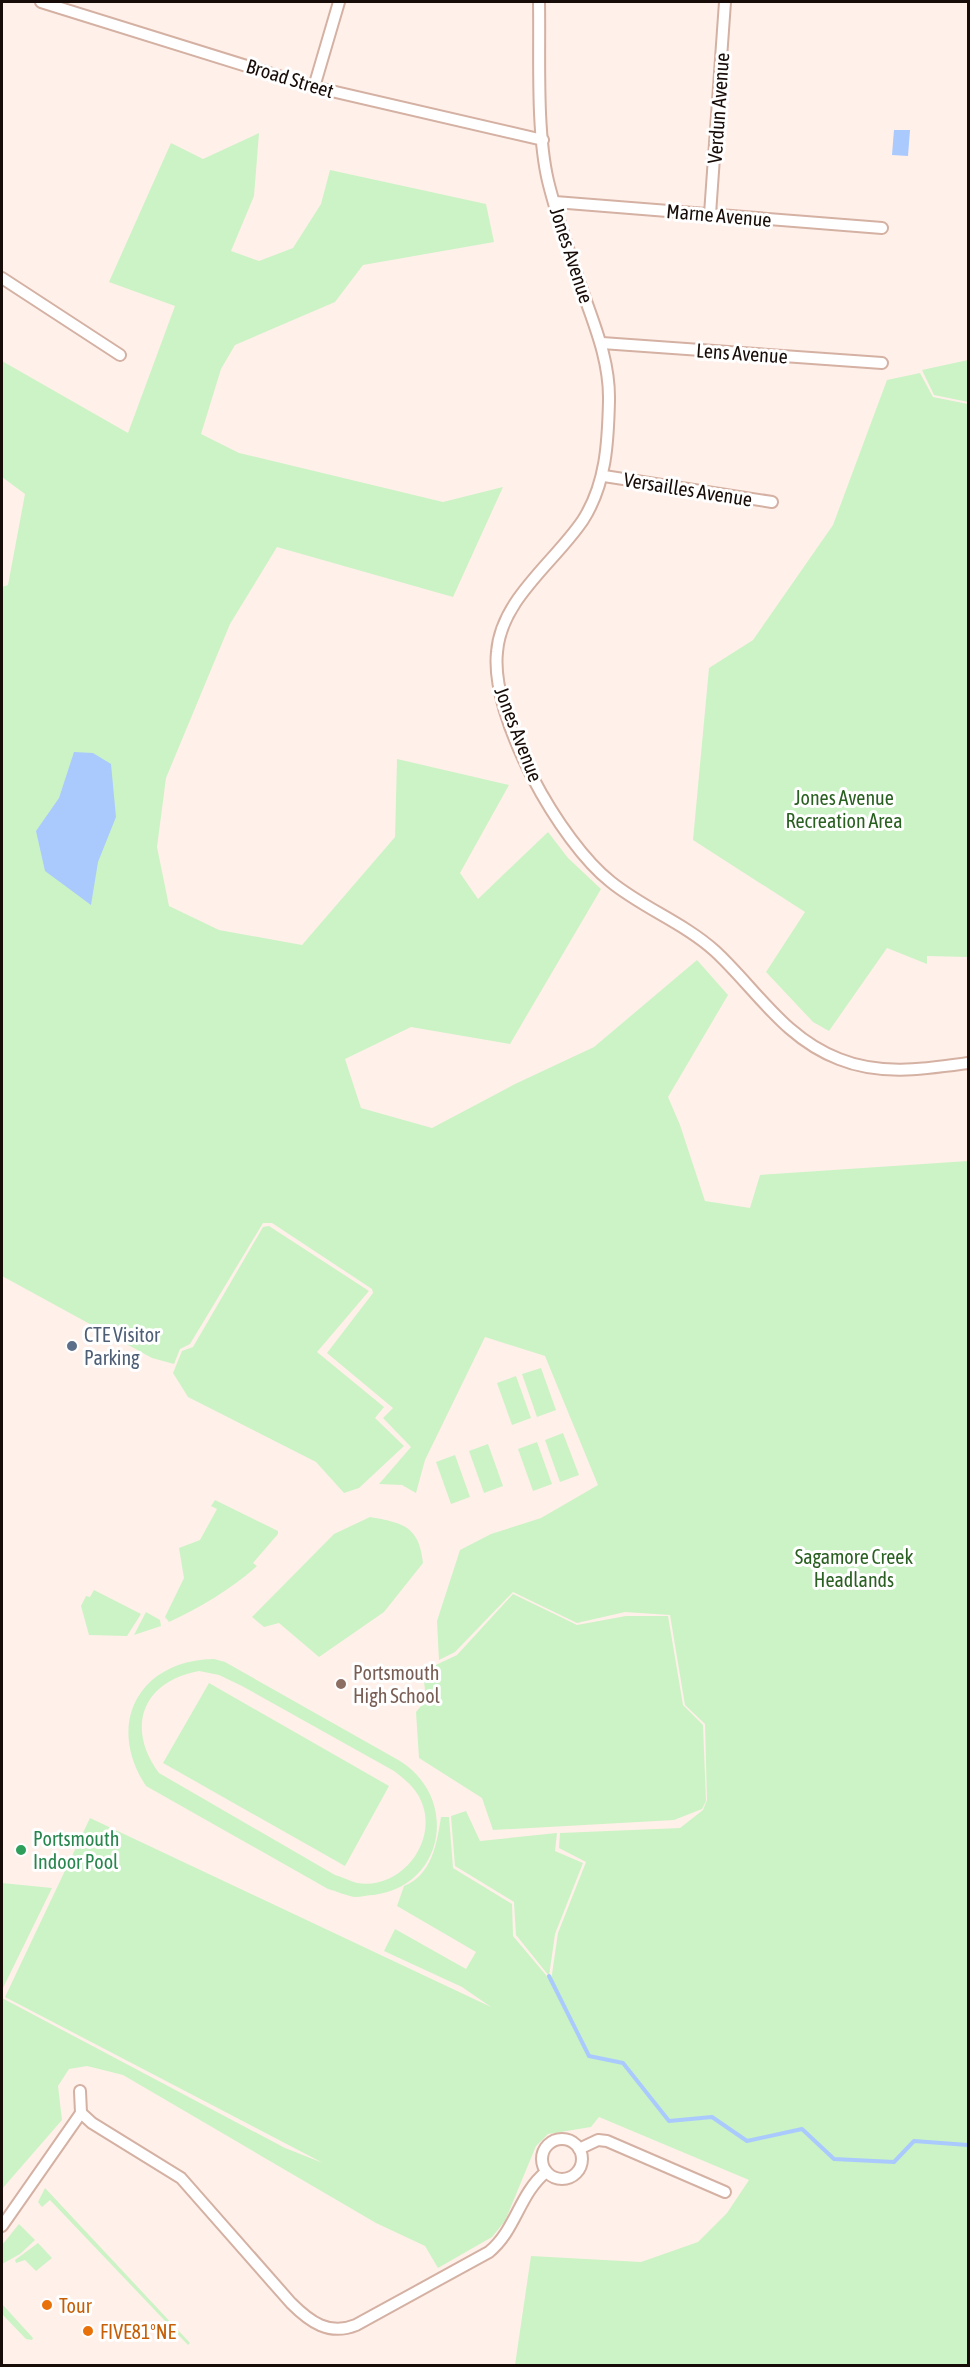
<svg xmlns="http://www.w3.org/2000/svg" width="970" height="2367" viewBox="0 0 970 2367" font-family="'Asap Condensed',sans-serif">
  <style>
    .green { fill: #ccf3c5; fill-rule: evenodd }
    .water { fill: #aacafe }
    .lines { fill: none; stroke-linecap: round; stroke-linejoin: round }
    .stream { stroke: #aacafe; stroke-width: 4 }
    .minor-casing { stroke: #d4b1a3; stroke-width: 14 }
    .minor { stroke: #fff; stroke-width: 10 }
    .service-dot { fill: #5c6f8a; stroke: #fff; stroke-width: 2 }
    .education-dot { fill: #8d6e63; stroke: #fff; stroke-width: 2 }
    .leisure-dot { fill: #2e9e5b; stroke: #fff; stroke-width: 2 }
    .food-dot { fill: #e8710a; stroke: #fff; stroke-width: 2 }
    .labels { text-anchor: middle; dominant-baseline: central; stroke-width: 6; stroke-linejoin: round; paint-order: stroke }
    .street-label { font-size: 20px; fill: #170c07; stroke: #fff }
    .park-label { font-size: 20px; fill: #295f20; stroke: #fff }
    .service-label { font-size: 20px; fill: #4e5e75; stroke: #fff; text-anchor: start }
    .education-label { font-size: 20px; fill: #785e54; stroke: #fff; text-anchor: start }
    .leisure-label { font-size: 20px; fill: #27864d; stroke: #fff; text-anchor: start }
    .food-label { font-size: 20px; fill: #c56008; stroke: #fff; text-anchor: start }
  </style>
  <rect width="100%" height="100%" fill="#fff0ea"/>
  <g class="green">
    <path d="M259 133 254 196 231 251 259 261 293 248 321 204 330 170 486 204 494 242 363 265 335 302 235 345 221 369 201 434 239 453 443 502 503 487 453 597 277 547 230 624 166 778 157 847 169 906 219 930 302 945 395 837 397 759 509 785 460 873 478 899 548 832 568 858 601 889 510 1044 411 1027 345 1059 361 1108 432 1128 515 1084 594 1047 697 960 728 995 668 1097 680 1125 705 1201 750 1208 760 1175 968 1161V2365H515L531 2256 641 2262 698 2242 727 2213 749 2180 599 2117 591 2127 548 2134 536 2146 505 2221 492 2237 438 2268 425 2246 376 2223 123 2075 87 2066 69 2069 58 2086 62 2120 2 2189V1998L285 2148 323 2163 5 1997 90 1818 491 2007 462 1987 384 1951 395 1929 466 1969 476 1952 397 1906 404 1886C432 1875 437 1843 441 1817H449L453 1868 512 1904 513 1936 551 1981 558 1933 586 1862 559 1848 560 1833 680 1828 703 1810 707 1800 705 1724 685 1705 670 1615 625 1612 577 1623 513 1592 455 1652 439 1660 437 1621 460 1550 491 1534 541 1518 598 1485 545 1356 485 1337 425 1460 416 1493 402 1485 379 1484 411 1447 383 1418 393 1408 327 1353 373 1293 372 1289 272 1223H263L190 1344 180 1349 174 1364 152 1358 2 1276V587L8 585 25 494 2 477V361L128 433 175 306 109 282 171 143 203 159Z"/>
    <polygon points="968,360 968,402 934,395 922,370"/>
    <polygon points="920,373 933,397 968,404 968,957 927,956 927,964 887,948 829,1031 813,1022 766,972 805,912 693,840 709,668 753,640 833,525 887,380"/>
    <polygon points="269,1226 369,1291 317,1352 384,1407 375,1418 404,1446 359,1488 344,1493 316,1462 188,1397 173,1373 182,1351 193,1347 263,1227"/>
    <polygon points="541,1368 556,1410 537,1417 522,1374"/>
    <polygon points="516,1376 531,1418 512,1425 497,1383"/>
    <polygon points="563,1433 579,1475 560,1482 545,1440"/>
    <polygon points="537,1442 552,1484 533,1491 518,1449"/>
    <polygon points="488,1444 503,1486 484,1493 469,1451"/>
    <polygon points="455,1455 470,1497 451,1504 436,1462"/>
    <path d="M215 1500 278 1531V1534L253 1563 257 1566C230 1590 202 1606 169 1622L165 1617 184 1578 179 1548 200 1540 217 1509 211 1506Z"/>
    <path d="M370 1517C403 1523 419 1526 423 1563L384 1612 319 1657 279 1623 264 1627 252 1617 334 1534Z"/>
    <polygon points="94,1590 141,1614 127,1636 89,1635 81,1606 86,1596 90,1597"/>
    <polygon points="513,1594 577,1625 626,1616 668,1616 683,1705 703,1725 706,1801 702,1809 674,1820 493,1830 482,1798 419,1758 416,1712 426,1700 423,1671 457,1655"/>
    <polygon points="146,1612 160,1620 161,1626 134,1635"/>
    <path d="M214 1659 225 1662 400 1761C459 1798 445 1886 374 1895 368 1895 361 1897 355 1897 346 1896 337 1891 328 1889L146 1786C105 1724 139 1660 214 1659ZM199 1671 219 1675 242 1686 394 1771C407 1781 418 1790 423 1806 436 1845 399 1890 357 1883 350 1881 342 1877 335 1875L159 1773C125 1727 143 1681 199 1671Z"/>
    <polygon points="209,1683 389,1786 345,1866 163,1763"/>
    <polygon points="466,1811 480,1841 557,1833 555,1851 583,1863 555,1934 549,1976 516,1935 514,1902 455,1866 451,1816"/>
    <polygon points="2,1883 52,1888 2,1990"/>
    <polygon points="45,2188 190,2343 188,2345 50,2200 42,2207 38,2202"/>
    <polygon points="19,2224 35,2240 20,2254 2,2264 2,2245"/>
    <polygon points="38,2243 52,2258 36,2271 25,2260 16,2263 15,2260"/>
    <polygon points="2,2304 33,2338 32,2340 26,2339 2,2314"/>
  </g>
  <g class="water">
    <polygon points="894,130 910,130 908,156 892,155"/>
    <polygon points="74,752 93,753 111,764 116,817 98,862 91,905 45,871 36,831 59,798"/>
  </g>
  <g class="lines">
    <polyline class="stream" points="549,1976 589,2056 623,2063 669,2121 712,2117 747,2141 802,2129 834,2159 894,2162 914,2141 968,2145"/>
    <defs>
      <g id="minor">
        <polyline points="41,2 314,87 543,140"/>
        <path d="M539 2C540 55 536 130 548 181 556 214 568 248 579 281 592 320 610 358 609 401 608 443 606 484 583 520 555 562 501 599 497 652 490 718 560 842 611 882 643 908 684 923 715 951 756 989 784 1038 839 1059 881 1076 925 1069 968 1063"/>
        <polyline points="314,87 339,2"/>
        <polyline points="555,202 882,228"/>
        <polyline points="710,214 725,2"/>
        <polyline points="2,278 120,355"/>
        <polyline points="602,343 882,363"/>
        <polyline points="604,476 772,502"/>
        <path d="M81 2113 92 2123 181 2178 291 2303C310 2322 329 2336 356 2325L489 2252C516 2230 519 2194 546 2172"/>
        <circle cx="562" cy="2159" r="20"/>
        <polyline points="579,2149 598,2140 607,2141 725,2192"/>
        <polyline points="2,2226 81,2113 80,2091"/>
      </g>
    </defs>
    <use href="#minor" class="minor-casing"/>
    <use href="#minor" class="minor"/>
  </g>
  <circle class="service-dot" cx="72" cy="1346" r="6"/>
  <circle class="education-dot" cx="341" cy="1684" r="6"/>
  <circle class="leisure-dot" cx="21" cy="1850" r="6"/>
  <g class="food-dot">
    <circle cx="47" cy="2305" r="6"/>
    <circle cx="88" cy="2331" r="6"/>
  </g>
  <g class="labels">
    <g class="street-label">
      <text transform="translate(290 78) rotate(17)">Broad Street</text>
      <text transform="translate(718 108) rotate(-86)">Verdun Avenue</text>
      <text transform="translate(719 215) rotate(5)">Marne Avenue</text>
      <text transform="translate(572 255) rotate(72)">Jones Avenue</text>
      <text transform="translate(742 353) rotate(4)">Lens Avenue</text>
      <text transform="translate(688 489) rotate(9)">Versailles Avenue</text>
      <text transform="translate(519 734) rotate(69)">Jones Avenue</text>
    </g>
    <g class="park-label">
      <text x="844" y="797">Jones Avenue<tspan x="844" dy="23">Recreation Area</tspan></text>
      <text x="854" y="1556">Sagamore Creek<tspan x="854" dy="23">Headlands</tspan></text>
    </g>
    <g class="service-label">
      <text x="84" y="1334">CTE Visitor<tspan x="84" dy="23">Parking</tspan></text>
    </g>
    <g class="education-label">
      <text x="353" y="1672">Portsmouth<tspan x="353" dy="23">High School</tspan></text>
    </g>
    <g class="leisure-label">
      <text x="33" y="1838">Portsmouth<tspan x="33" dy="23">Indoor Pool</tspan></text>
    </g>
    <g class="food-label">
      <text x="59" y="2305">Tour</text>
      <text x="100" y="2331">FIVE81°NE</text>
    </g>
  </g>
  <rect width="970" height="2367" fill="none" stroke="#170c07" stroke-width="6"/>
</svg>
